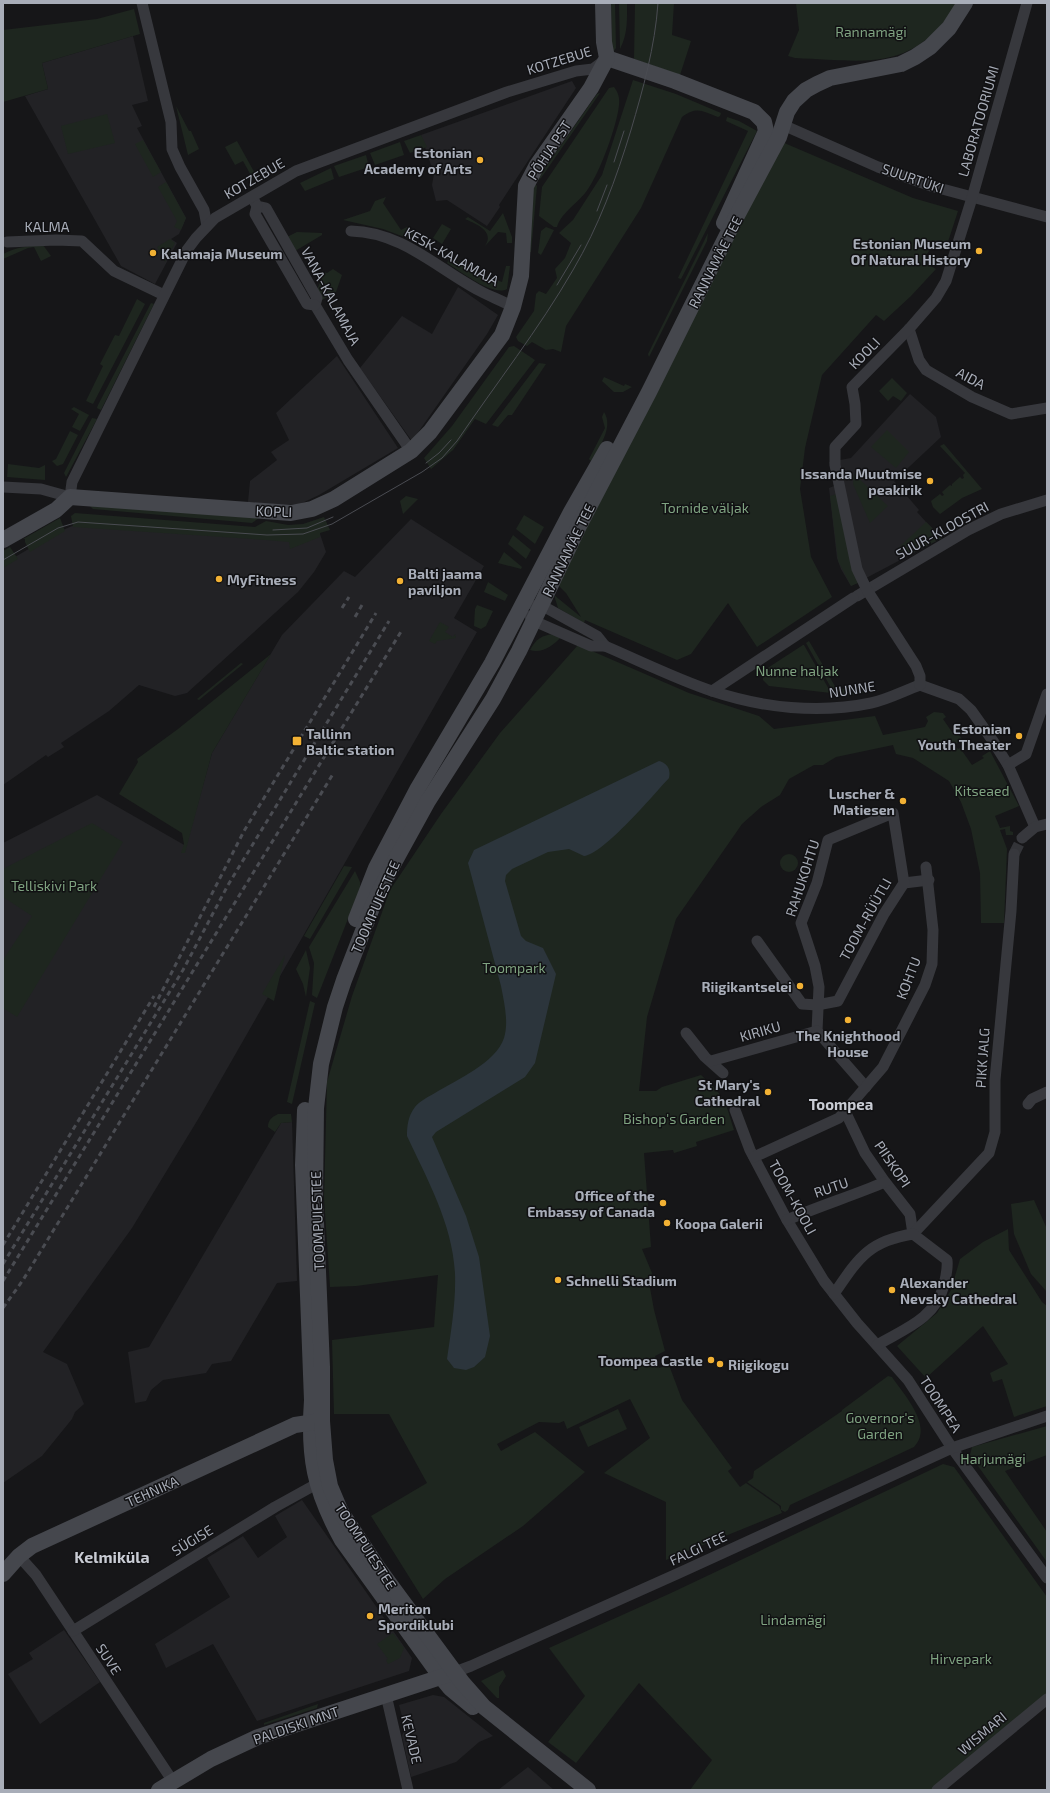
<svg xmlns="http://www.w3.org/2000/svg" width="1050" height="1793" viewBox="0 0 1050 1793" font-family="'Exo 2',sans-serif">
  <style>
    .built { fill: #222225 }
    .green { fill: #1e261f }
    .water { fill: #2c353c }
    .lines { fill: none; stroke-linecap: round; stroke-linejoin: round }
    .street-tunnel { stroke: #333438; stroke-width: 11; stroke-dasharray: 11 5.5; stroke-linecap: butt }
    .street { stroke: #37383d; stroke-width: 11 }
    .secondary { stroke: #45474d; stroke-width: 16 }
    .tram { stroke: #4a4c52; stroke-width: 1 }
    .rail { stroke: #4a4c52; stroke-width: 3; stroke-dasharray: 5 4; stroke-linecap: butt }
    .poi-dot { fill: #f2b134; stroke: #111113; stroke-width: 1.5 }
    .labels { text-anchor: middle; dominant-baseline: central; stroke-width: 3; stroke-linejoin: round; paint-order: stroke }
    .park-label { font-size: 14px; fill: #7fa381; stroke: #111113 }
    .street-label { font-size: 14px; fill: #a8adb8; stroke: #111113 }
    .poi-label { font-size: 14px; font-weight: bold; fill: #a8adb8; stroke: #111113; text-anchor: end }
    .neighbourhood-label { font-size: 15px; font-weight: bold; fill: #c9ccd4; stroke: #111113 }
    .quarter-label { font-size: 16px; font-weight: bold; fill: #c9ccd4; stroke: #111113 }
  </style>
  <rect width="100%" height="100%" fill="#161618"/>
  <g class="built">
    <polygon points="133,36 148,101 132,105 142,126 137,128 186,218 179,234 171,239 177,243 155,284 121,266 25,96 48,89 42,63"/>
    <polygon points="572,81 576,88 499,205 500,207 487,226 447,200 436,201 432,185 434,174 421,135"/>
    <polygon points="458,287 498,315 487,334 412,441 360,368 402,316 432,334"/>
    <polygon points="337,356 398,448 319,495 300,504 284,505 248,502 250,481 277,460 271,452 289,440 276,413"/>
    <polygon points="910,394 936,417 941,437 894,481 919,510 917,512 926,522 942,538 851,586 841,569 837,558 829,488 834,486 829,462 851,458"/>
    <polygon points="411,519 484,566 454,618 477,632 200,1116 132,1228 43,1352 67,1364 84,1404 75,1412 72,1419 42,1456 3,1483 3,843 97,795 186,846 212,753 282,635 344,571 355,577"/>
    <polygon points="72,526 267,536 320,534 326,552 314,572 298,592 187,693 175,696 139,685 109,711 61,743 64,747 48,757 46,755 3,785 3,564 56,533"/>
    <polygon points="292,1122 297,1281 277,1283 231,1361 212,1364 206,1373 163,1380 151,1390 146,1401 135,1403 128,1352 149,1347 281,1123"/>
    <polygon points="302,1500 412,1658 409,1671 257,1721 213,1644 166,1668 155,1644 230,1597 207,1558 243,1536 258,1558 287,1537 275,1516"/>
    <polygon points="64,1630 100,1682 40,1724 8,1674 33,1659 29,1653"/>
    <polygon points="433,1695 444,1697 493,1736 479,1742 456,1762 411,1777 402,1736 405,1727 399,1705"/>
    <polygon points="528,1767 554,1790 498,1790"/>
  </g>
  <g class="green">
    <polygon points="611,3 615,3 616,48 613,52 609,38 612,38"/>
    <path d="M619 3H627C627 19 628 34 620 49Z"/>
    <polygon points="635,3 674,3 672,35 691,41 680,75 634,59"/>
    <path d="M796 3H958C912 73 869 61 795 58L788 56 799 30Z"/>
    <polygon points="134,9 140,34 42,63 48,89 3,102 3,30 97,19"/>
    <path d="M633 80 676 94 721 113 720 116 718 117C702 111 697 106 682 117L641 208 566 326 561 352 553 349 546 350 532 342 527 346 518 341 516 337 534 311 536 294 539 291 546 294 557 278 555 269 565 258 571 243 559 233 573 220 602 175Z"/>
    <path d="M614 87C618 92 620 98 619 105 617 126 600 172 588 189 579 203 562 211 557 227H554L539 216 542 187 609 88Z"/>
    <polygon points="600,93 541,178 538,180 538,178 597,94"/>
    <polygon points="176,106 189,131 191,131 199,149 188,155"/>
    <polygon points="107,114 115,143 68,154 61,126"/>
    <polygon points="727,117 739,121 757,131 681,279 678,278 748,131 726,121"/>
    <polygon points="421,135 427,147 410,153 404,141"/>
    <polygon points="143,140 161,172 153,177 135,144"/>
    <polygon points="237,141 257,177 253,179 243,161 235,165 225,147"/>
    <polygon points="400,142 404,155 375,165 370,153"/>
    <polygon points="782,142 913,198 958,211 946,248 939,245 933,246 926,255 929,265 936,269 911,296 884,321 876,315 822,375 805,448 800,489 811,557 832,597 757,647 728,603 691,654 677,660 585,620 584,623 558,608 554,595 581,617 566,593 558,585"/>
    <polygon points="366,155 369,167 339,177 334,166"/>
    <polygon points="331,168 334,179 305,191 300,183"/>
    <polygon points="166,182 186,218 181,230 174,227 177,221 158,187"/>
    <polygon points="535,184 537,186 531,252 529,252 533,189"/>
    <polygon points="386,197 383,203 401,230 409,226 417,239 415,241 383,229 343,220 370,211 375,201"/>
    <path d="M503 213 512 237V243H507L506 233 498 232 485 246C495 231 476 224 465 219L468 217 490 231Z"/>
    <polygon points="442,224 451,229 442,244 433,238"/>
    <polygon points="546,227 554,230 541,255 538,253 541,231"/>
    <polygon points="297,232 322,233 322,235 295,251 287,237"/>
    <polygon points="708,233 707,241 649,357 648,354"/>
    <polygon points="170,239 175,243 165,262 157,247"/>
    <path d="M43 245 51 256 41 261 34 247 28 248 3 259V254C16 247 29 246 43 245Z"/>
    <path d="M450 257 484 279 486 276 502 282 506 266H510L507 289C493 297 460 271 447 263Z"/>
    <polygon points="333,269 342,275 336,292 322,300 317,290 324,272 327,273"/>
    <polygon points="137,299 145,304 93,404 86,401 103,366 100,364 115,335 119,336"/>
    <polygon points="151,303 154,304 101,410 97,408 98,405"/>
    <polygon points="514,346 535,360 486,424 475,419 453,450 431,469 424,458 452,426 509,347"/>
    <polygon points="539,363 546,364 512,415 508,415 498,427 492,425"/>
    <polygon points="604,377 624,386 625,384 632,387 623,392 614,392 602,381"/>
    <polygon points="892,378 907,393 901,401 893,396 888,401 879,391"/>
    <polygon points="74,407 89,415 80,431 72,427 79,414 71,409"/>
    <path d="M604 412C614 427 599 448 591 461L589 459 605 428 602 417Z"/>
    <polygon points="92,418 97,419 66,477 64,473"/>
    <polygon points="887,430 909,452 896,468 871,447"/>
    <polygon points="70,431 78,435 63,464 57,466 52,461 56,459"/>
    <polygon points="944,444 982,489 962,498 940,514 933,507 931,501 940,494 942,496 944,495 942,492 950,485 952,486 952,484 960,477 962,479 964,478 963,475 965,473 940,446"/>
    <polygon points="8,464 39,468 45,465 45,480 7,477"/>
    <polygon points="854,474 888,506 870,523 853,484"/>
    <polygon points="837,494 858,583 851,586 838,561 830,496"/>
    <polygon points="406,496 418,499 403,514 400,501"/>
    <polygon points="89,505 259,518 252,523 93,509"/>
    <polygon points="75,513 255,527 266,521 288,525 303,524 324,517 330,530 320,533 320,537 290,549 289,542 266,540 73,527 71,516"/>
    <polygon points="524,515 544,527 535,544 516,529"/>
    <polygon points="60,518 65,531 30,552 25,542 25,539 23,539"/>
    <polygon points="926,522 942,538 903,558 896,550"/>
    <polygon points="513,535 531,550 526,559 508,544"/>
    <polygon points="10,547 18,559 3,568 3,551"/>
    <polygon points="504,552 522,567 521,569 498,563"/>
    <polygon points="488,582 508,595 505,601 484,592"/>
    <polygon points="477,605 493,611 486,626 481,629 474,626 475,609"/>
    <polygon points="440,622 449,627 445,632 453,637 455,634 456,638 437,641 435,644 429,641"/>
    <path d="M554 634 561 637C554 645 542 654 530 650 536 639 542 635 554 634Z"/>
    <polygon points="809,641 836,688 863,691 864,693 853,695 834,693 806,643"/>
    <path d="M578 645 689 693 759 716 774 729 875 716 883 735 925 727 928 721 926 717 934 712 943 713 946 717 943 719 952 732 956 731 962 739 955 745 958 749 960 748 972 765 984 758 982 756 990 751 1019 806 995 816 1000 828 1010 826V831L1013 832V835H1006L1005 829 1000 830 1007 849 1004 923H981L980 873 971 829 961 802 949 781 913 758 896 754 893 745 836 757 823 765H814L789 779 780 795 761 807 742 824 676 919 647 1017 639 1091H656L662 1087 701 1075C725 1097 725 1100 734 1130L696 1142 697 1146 674 1153 673 1150 644 1153 651 1247 642 1249 652 1273 650 1288 654 1310 665 1351 655 1356 659 1368 669 1365 682 1400 732 1468 728 1471 740 1487 746 1483 779 1506 782 1513 666 1560V1502L604 1473 650 1438 630 1399 567 1429 564 1421 559 1423 539 1422 497 1444 501 1451 535 1432 585 1472 523 1526 445 1579 423 1599 371 1516 427 1483 389 1414H334L332 1340 434 1327 438 1275 356 1286 330 1287 324 1198 327 1082 352 996 390 890 441 814 500 733Z"/>
    <polygon points="803,645 804,645 831,693 769,686 763,680 763,671"/>
    <polygon points="271,654 212,753 185,853 181,853 184,844 182,833 119,794 138,762 137,759 178,729"/>
    <polygon points="241,663 243,664 199,700 197,699"/>
    <polygon points="92,823 123,842 17,1017 3,1008 3,960 32,916 3,897 3,869"/>
    <circle cx="789" cy="863" r="9"/>
    <polygon points="344,866 352,867 310,939 304,936"/>
    <polygon points="355,871 360,882 360,888 317,998 312,995 314,963 309,947"/>
    <polygon points="306,950 310,968 306,997 303,984 296,969"/>
    <polygon points="285,955 274,1001 262,994"/>
    <polygon points="310,1001 315,1003 292,1104 287,1102"/>
    <path d="M278 1114H291L292 1122 281 1123 275 1132 268 1127C268 1120 272 1117 278 1114Z"/>
    <polygon points="1034,1200 1047,1229 1047,1292 1031,1274 1014,1234 1011,1204"/>
    <polygon points="1008,1229 1009,1250 1042,1302 1047,1306 1047,1406 1014,1417 1002,1379 993,1382 990,1373 1008,1364 983,1326 926,1378 897,1346 937,1313 951,1290 960,1259 983,1242"/>
    <path d="M888 1376 892 1377C904 1395 934 1426 914 1447L790 1505 788 1510 785 1512 781 1510V1506L747 1482 753 1478 754 1471 842 1411V1410Z"/>
    <polygon points="618,1409 627,1429 588,1447 579,1427"/>
    <polygon points="1047,1426 1047,1455 1005,1471 1047,1532 1047,1562 970,1455 972,1447"/>
    <polygon points="943,1464 954,1467 1047,1597 1047,1699 937,1790 690,1790 712,1760 639,1683 576,1763 548,1742 585,1696 549,1648 671,1593"/>
    <polygon points="393,1633 404,1648 400,1658 388,1664 386,1660 388,1659 377,1644"/>
    <polygon points="503,1670 506,1676 499,1687 499,1698 497,1698 481,1681"/>
    <polygon points="318,1704 317,1708 264,1725 264,1723"/>
  </g>
  <path class="water" d="M659 761C667 763 671 769 669 778 654 794 604 854 584 856L569 849 548 852 512 869 506 875 505 881 521 936 526 941 543 948 556 974 535 1063 525 1077 436 1132 432 1137 466 1216 479 1257 490 1336 485 1357 474 1367 466 1370 454 1368 447 1359C451 1331 456 1302 455 1274 453 1225 427 1179 407 1136 407 1126 408 1116 415 1107 420 1101 428 1097 435 1093 456 1080 496 1063 504 1038 509 1022 504 1002 501 986L468 863 474 850Z"/>
  <g class="lines">
    <polyline class="street-tunnel" points="1014,854 1022,838"/>
    <g class="street">
      <polyline points="142,3 171,122 172,149 180,167 204,210 207,226"/>
      <polyline points="783,125 878,167 931,186 1047,217"/>
      <polyline points="252,197 257,206 266,208 317,298 315,305 348,360 411,451"/>
      <polyline points="257,206 255,214 307,304 315,305"/>
      <path d="M351 231C402 232 438 269 480 291 491 297 503 301 513 307"/>
      <polyline points="7,242 56,240 82,241 114,271 164,295"/>
      <polyline points="909,329 919,360 926,370 972,397 1011,414 1047,408"/>
      <polyline points="3,487 41,489 70,497 72,482 77,472 187,250 196,238 215,218 296,171 507,92 576,71 593,69 605,60"/>
      <polyline points="857,596 968,530 1001,514 1047,500"/>
      <polyline points="534,606 541,605 597,636 605,646"/>
      <path d="M530 616 534 621 591 646H605C640 661 676 679 712 691 763 708 819 714 871 703 889 699 903 691 920 685L959 699 971 710 993 741 1008 765 1035 827"/>
      <polyline points="920,685 920,676 916,666 867,590 857,569 835,465 835,447 856,424 855,404 852,387 909,329 936,298 946,281 972,198 1027,3"/>
      <polyline points="712,691 853,598"/>
      <polyline points="1008,765 1026,754 1047,694"/>
      <polyline points="1022,838 1035,827 1047,824"/>
      <polyline points="904,883 929,880"/>
      <polyline points="757,941 802,1004 817,1005 838,1001 884,914 904,883 893,813 828,840 817,883 801,923 815,966 819,987 817,1031"/>
      <polyline points="817,1031 866,1087"/>
      <polyline points="686,1033 705,1057 723,1073"/>
      <polyline points="711,1061 817,1031"/>
      <polyline points="1028,1104 1032,1099 1047,1092"/>
      <polyline points="735,1110 750,1150 787,1220 824,1281 857,1323 908,1380 952,1448 1047,1578"/>
      <polyline points="845,1111 865,1153 885,1182 910,1214 913,1234"/>
      <polyline points="754,1157 839,1118 883,1067 925,985 932,964 933,930 926,867"/>
      <path d="M787 1220C819 1206 852 1196 885 1182"/>
      <polyline points="913,1234 989,1153 995,1132 995,1080 1011,911 1014,854"/>
      <path d="M834 1294C858 1259 868 1241 913 1234L947 1260C948 1269 946 1276 944 1285 935 1319 904 1329 877 1345"/>
      <polyline points="19,1556 36,1575 172,1780"/>
      <polyline points="73,1631 275,1507 322,1481"/>
      <polyline points="455,1672 471,1666 679,1573 952,1448 1047,1416"/>
      <polyline points="386,1695 408,1790"/>
      <polyline points="937,1790 1047,1699"/>
    </g>
    <g class="secondary">
      <polyline points="607,58 675,81 754,112 764,122 766,131 724,223"/>
      <polyline points="3,540 56,510 70,497 291,513 312,509 334,499 411,451 430,432 502,335 513,307 521,276 526,186 537,165 591,88 607,58 604,42 603,3"/>
      <polyline points="356,919 376,868 418,788 492,663 571,512 607,449"/>
      <path d="M305 1110 303 1165 312 1400C308 1456 314 1490 342 1540L441 1677 450 1688 473 1707"/>
      <polyline points="3,1574 19,1556 32,1546 295,1425 321,1421"/>
      <polyline points="159,1790 211,1759 258,1737 450,1674"/>
      <polyline points="588,1790 484,1707 462,1682 378,1568 341,1512 330,1486 325,1460 322,1421 322,1367 315,1199 316,1108 321,1064 335,1007 344,980 373,905 390,870 428,801 493,699 519,651 579,526 649,392 732,225 779,137 787,112 794,101 806,90 817,84 830,78 901,64 915,57 930,47 949,28 965,3"/>
    </g>
    <g class="tram">
      <polyline points="614,162 624,131"/>
      <polyline points="597,211 607,185"/>
      <polyline points="557,285 581,245"/>
      <polyline points="426,463 439,453 451,440"/>
      <polyline points="273,530 307,528 333,517"/>
      <path d="M3 560 58 528 78 522 267 535 303 534 332 524 422 472 442 458 457 441C495 385 539 329 573 270 599 226 616 179 631 130 643 89 655 47 658 3"/>
    </g>
    <g class="rail">
      <polyline points="342,608 349,597"/>
      <polyline points="355,617 362,605"/>
      <polyline points="154,1007 244,831 376,613"/>
      <polyline points="3,1245 154,996"/>
      <polyline points="3,1264 183,970 228,885 389,621"/>
      <polyline points="3,1281 402,630"/>
      <polyline points="3,1308 23,1280 333,774"/>
    </g>
  </g>
  <g class="poi-dot">
    <circle cx="480" cy="160" r="4"/>
    <circle cx="979" cy="251" r="4"/>
    <circle cx="153" cy="253" r="4"/>
    <circle cx="930" cy="481" r="4"/>
    <circle cx="219" cy="579" r="4"/>
    <circle cx="400" cy="581" r="4"/>
    <circle cx="1019" cy="736" r="4"/>
    <rect x="292" y="736" width="10" height="10" rx="2"/>
    <circle cx="903" cy="801" r="4"/>
    <circle cx="800" cy="986" r="4"/>
    <circle cx="848" cy="1020" r="4"/>
    <circle cx="768" cy="1092" r="4"/>
    <circle cx="663" cy="1203" r="4"/>
    <circle cx="667" cy="1223" r="4"/>
    <circle cx="558" cy="1280" r="4"/>
    <circle cx="892" cy="1290" r="4"/>
    <circle cx="711" cy="1360" r="4"/>
    <circle cx="720" cy="1364" r="4"/>
    <circle cx="370" cy="1616" r="4"/>
  </g>
  <g class="labels">
    <g class="park-label">
      <text x="871" y="31">Rannamägi</text>
      <text x="705" y="507">Tornide väljak</text>
      <text x="797" y="670">Nunne haljak</text>
      <text x="982" y="790">Kitseaed</text>
      <text x="54" y="885">Telliskivi Park</text>
      <text x="514" y="967">Toompark</text>
      <text x="674" y="1118">Bishop's Garden</text>
      <text x="880" y="1417">Governor's<tspan x="880" dy="16">Garden</tspan></text>
      <text x="993" y="1458">Harjumägi</text>
      <text x="793" y="1619">Lindamägi</text>
      <text x="961" y="1658">Hirvepark</text>
    </g>
    <g class="street-label">
      <text transform="translate(559 60) rotate(-17)">KOTZEBUE</text>
      <text transform="translate(978 121) rotate(-74)">LABORATOORIUMI</text>
      <text transform="translate(549 150) rotate(-57)">PÕHJA PST</text>
      <text transform="translate(254 178) rotate(-30)">KOTZEBUE</text>
      <text transform="translate(913 178) rotate(19)">SUURTÜKI</text>
      <text x="47" y="226">KALMA</text>
      <text transform="translate(452 256) rotate(29)">KESK-KALAMAJA</text>
      <text transform="translate(715 262) rotate(-63)">RANNAMÄE TEE</text>
      <text transform="translate(331 296) rotate(62)">VANA-KALAMAJA</text>
      <text transform="translate(864 353) rotate(-46)">KOOLI</text>
      <text transform="translate(971 378) rotate(28)">AIDA</text>
      <text transform="translate(274 511) rotate(2)">KOPLI</text>
      <text transform="translate(942 530) rotate(-29)">SUUR-KLOOSTRI</text>
      <text transform="translate(568 550) rotate(-64)">RANNAMÄE TEE</text>
      <text transform="translate(852 689) rotate(-9)">NUNNE</text>
      <text transform="translate(802 878) rotate(-72)">RAHUKOHTU</text>
      <text transform="translate(375 907) rotate(-66)">TOOMPUIESTEE</text>
      <text transform="translate(865 919) rotate(-61)">TOOM-RÜÜTLI</text>
      <text transform="translate(908 978) rotate(-69)">KOHTU</text>
      <text transform="translate(760 1031) rotate(-16)">KIRIKU</text>
      <text transform="translate(982 1058) rotate(-86)">PIKK JALG</text>
      <text transform="translate(893 1164) rotate(56)">PIISKOPI</text>
      <text transform="translate(831 1187) rotate(-19)">RUTU</text>
      <text transform="translate(793 1197) rotate(61)">TOOM-KOOLI</text>
      <text transform="translate(317 1221) rotate(-92)">TOOMPUIESTEE</text>
      <text transform="translate(941 1404) rotate(57)">TOOMPEA</text>
      <text transform="translate(152 1491) rotate(-24)">TEHNIKA</text>
      <text transform="translate(192 1540) rotate(-31)">SÜGISE</text>
      <text transform="translate(366 1546) rotate(57)">TOOMPUIESTEE</text>
      <text transform="translate(698 1548) rotate(-25)">FALGI TEE</text>
      <text transform="translate(109 1659) rotate(57)">SUVE</text>
      <text transform="translate(296 1725) rotate(-19)">PALDISKI MNT</text>
      <text transform="translate(982 1733) rotate(-40)">WISMARI</text>
      <text transform="translate(412 1739) rotate(77)">KEVADE</text>
    </g>
    <g class="poi-label">
      <text x="472" y="152">Estonian<tspan x="472" dy="16">Academy of Arts</tspan></text>
      <text x="971" y="243">Estonian Museum<tspan x="971" dy="16">Of Natural History</tspan></text>
      <text x="161" y="253" text-anchor="start">Kalamaja Museum</text>
      <text x="922" y="473">Issanda Muutmise<tspan x="922" dy="16">peakirik</tspan></text>
      <text x="408" y="573" text-anchor="start">Balti jaama<tspan x="408" dy="16">paviljon</tspan></text>
      <text x="227" y="579" text-anchor="start">MyFitness</text>
      <text x="1011" y="728">Estonian<tspan x="1011" dy="16">Youth Theater</tspan></text>
      <text x="306" y="733" text-anchor="start">Tallinn<tspan x="306" dy="16">Baltic station</tspan></text>
      <text x="895" y="793">Luscher &amp;<tspan x="895" dy="16">Matiesen</tspan></text>
      <text x="792" y="986">Riigikantselei</text>
      <text x="848" y="1035" text-anchor="middle">The Knighthood<tspan x="848" dy="16">House</tspan></text>
      <text x="760" y="1084">St Mary's<tspan x="760" dy="16">Cathedral</tspan></text>
      <text x="655" y="1195">Office of the<tspan x="655" dy="16">Embassy of Canada</tspan></text>
      <text x="675" y="1223" text-anchor="start">Koopa Galerii</text>
      <text x="566" y="1280" text-anchor="start">Schnelli Stadium</text>
      <text x="900" y="1282" text-anchor="start">Alexander<tspan x="900" dy="16">Nevsky Cathedral</tspan></text>
      <text x="703" y="1360">Toompea Castle</text>
      <text x="728" y="1364" text-anchor="start">Riigikogu</text>
      <text x="378" y="1608" text-anchor="start">Meriton<tspan x="378" dy="16">Spordiklubi</tspan></text>
    </g>
    <g class="neighbourhood-label">
      <text x="841" y="1104">Toompea</text>
    </g>
    <g class="quarter-label">
      <text x="112" y="1556">Kelmiküla</text>
    </g>
  </g>
  <rect width="1050" height="1793" fill="none" stroke="#a8adb8" stroke-width="8"/>
</svg>
